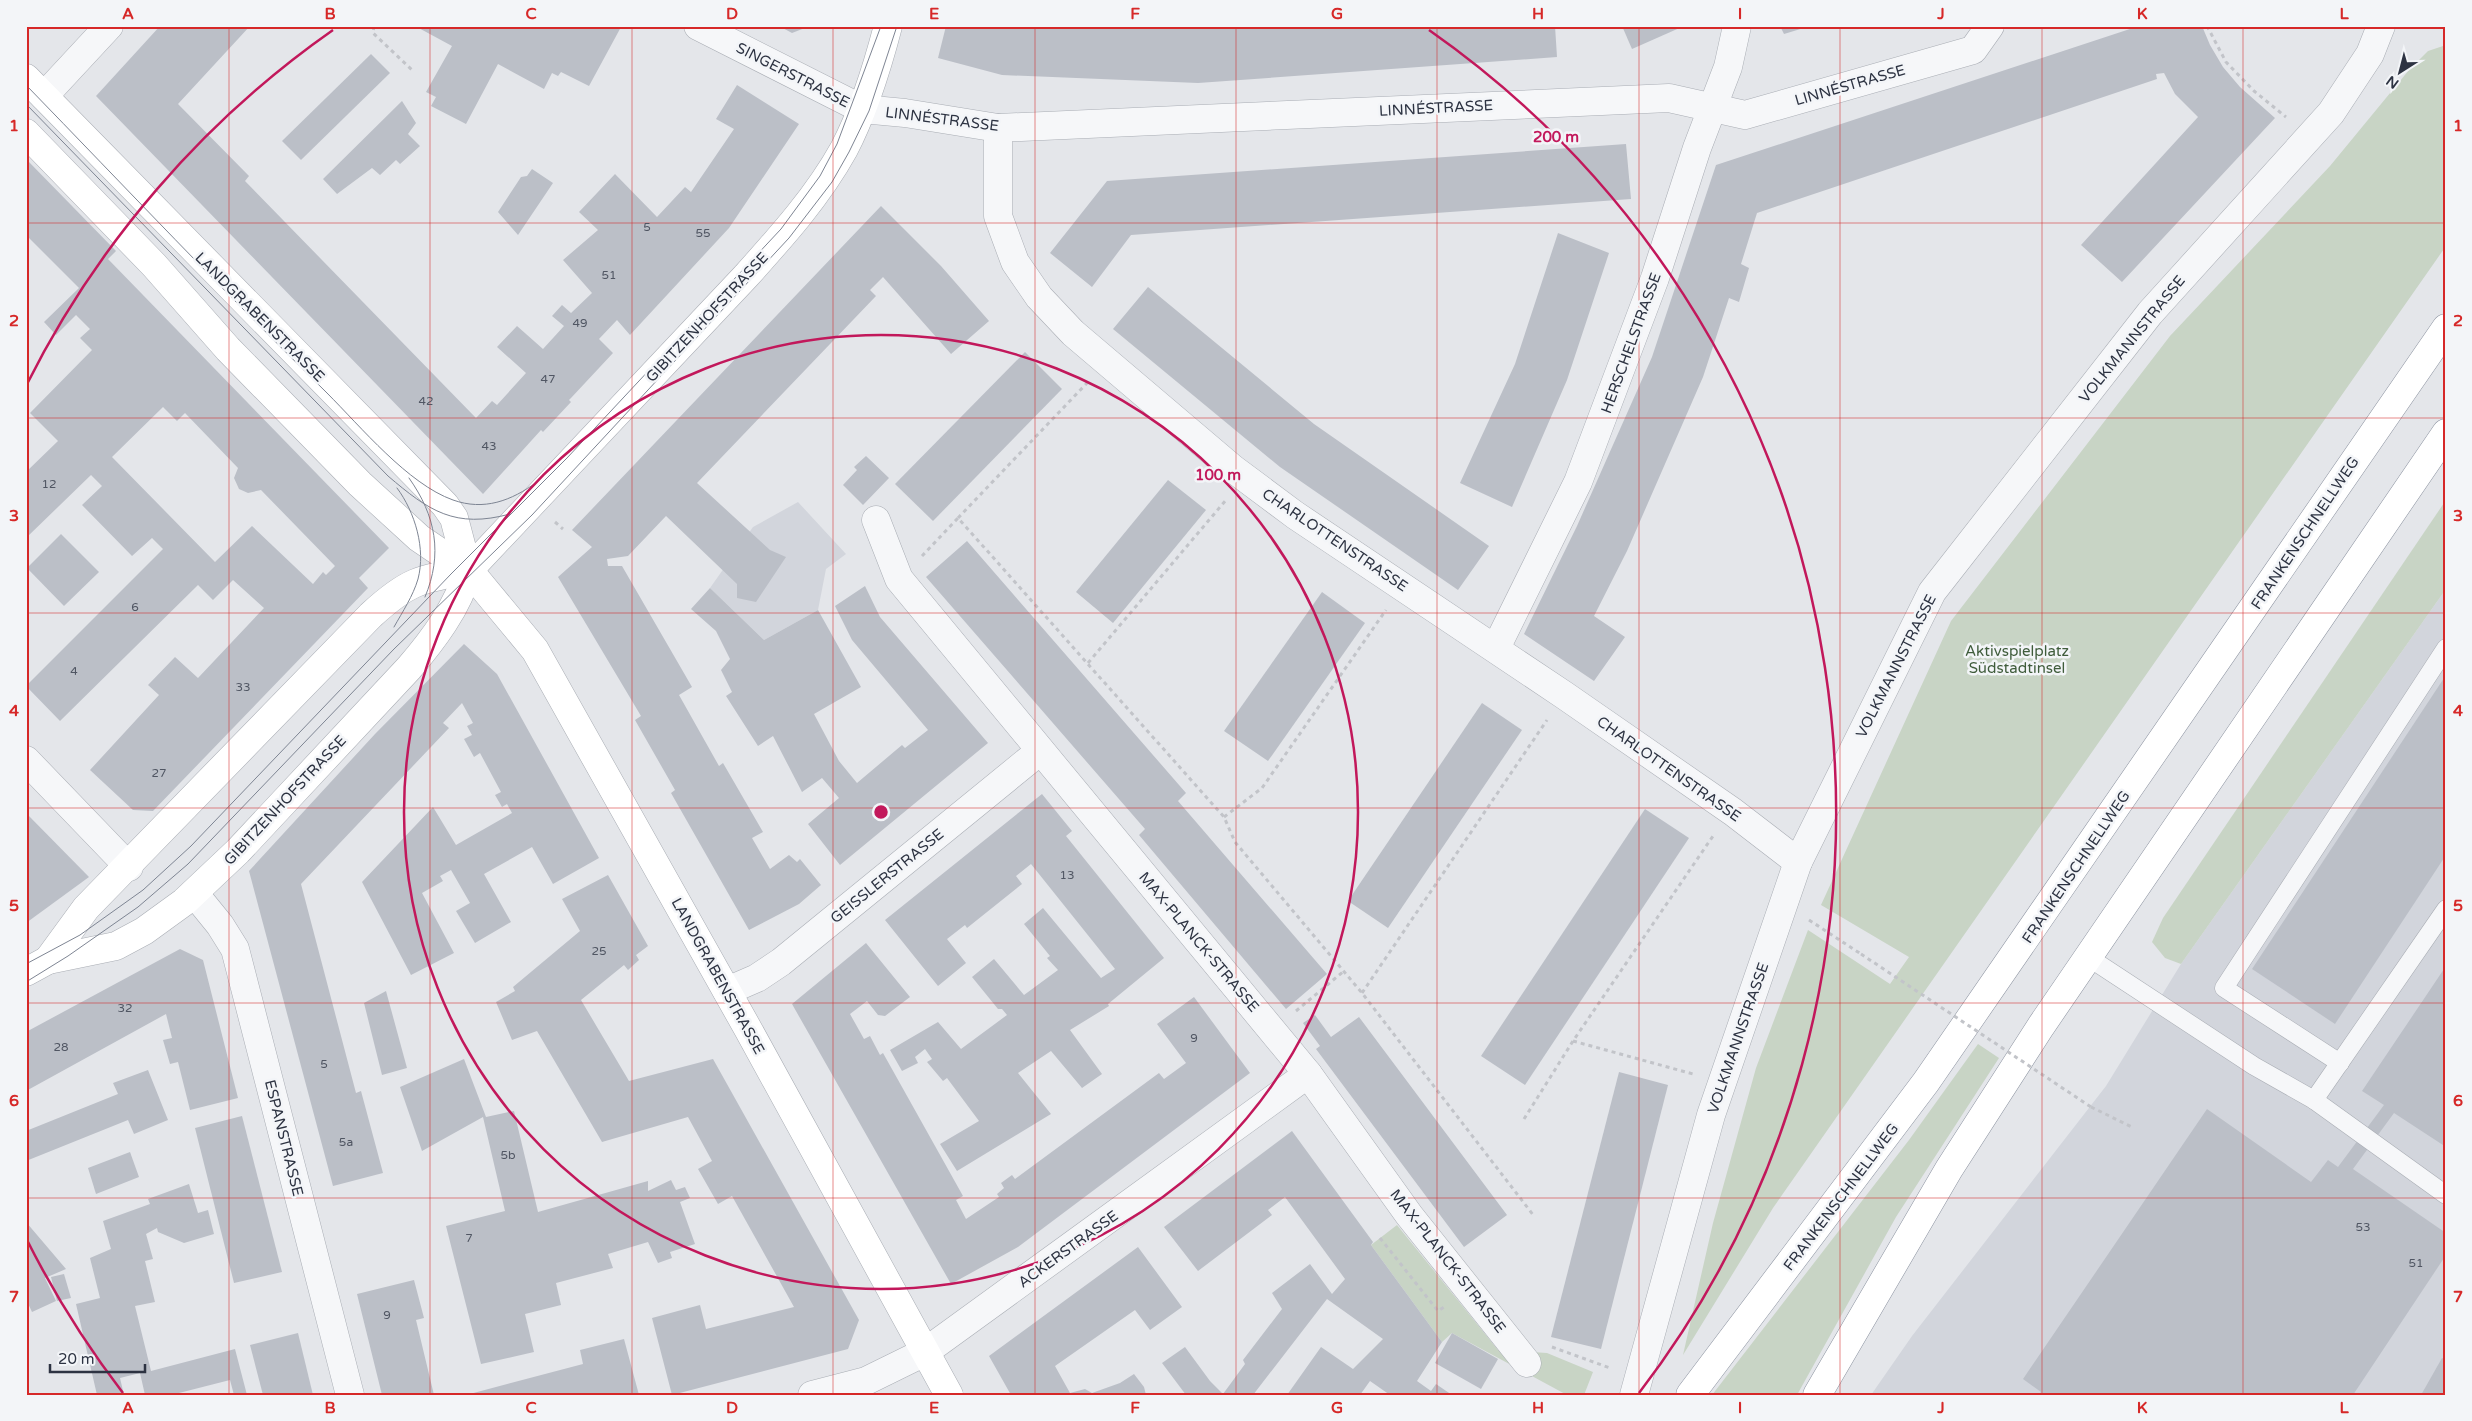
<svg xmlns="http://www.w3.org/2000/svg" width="2472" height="1421" viewBox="0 0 2472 1421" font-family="'Varela Round',sans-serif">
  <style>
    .built { fill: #d2d5dc }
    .green { fill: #c8d4c5 }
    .building { fill: #bbbfc7; fill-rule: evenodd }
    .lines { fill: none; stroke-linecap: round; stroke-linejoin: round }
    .service-casing { stroke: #a9adb4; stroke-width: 19 }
    .minor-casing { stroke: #a9adb4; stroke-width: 29 }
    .secondary-casing { stroke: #a9adb4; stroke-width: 29 }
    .trunk-casing { stroke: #8c93a0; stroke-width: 29 }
    .path { stroke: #c2c4c9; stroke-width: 3; stroke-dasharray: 4 4; stroke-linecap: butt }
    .service { stroke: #f6f7f9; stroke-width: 18 }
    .minor { stroke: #f6f7f9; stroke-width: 28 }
    .secondary { stroke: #fff; stroke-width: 28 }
    .trunk { stroke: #fff; stroke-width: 28 }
    .tram { stroke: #7e8593; stroke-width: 1 }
    .path-bridge { stroke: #c2c4c9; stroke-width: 3; stroke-dasharray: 4 4; stroke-linecap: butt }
    .grid { fill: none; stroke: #d62828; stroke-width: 1; stroke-opacity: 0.55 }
    .ring { fill: none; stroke: #c2185b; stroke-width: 2.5 }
    .labels { text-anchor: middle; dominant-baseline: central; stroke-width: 5; stroke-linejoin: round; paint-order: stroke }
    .number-label { font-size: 12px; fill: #505663 }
    .street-label { font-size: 15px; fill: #2d3342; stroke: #f3f5f8 }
    .park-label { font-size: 15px; fill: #3f5c3b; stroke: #f3f5f8 }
    .centre { fill: #c2185b; stroke: #f3f5f8; stroke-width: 2.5 }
    .ring-label { font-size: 15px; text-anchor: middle; font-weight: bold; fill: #c2185b; stroke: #f3f5f8; stroke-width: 5; stroke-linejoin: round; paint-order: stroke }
    .neatline { fill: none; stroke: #d62828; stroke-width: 2 }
    .grid-label { font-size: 16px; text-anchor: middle; font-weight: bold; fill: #d62828 }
  </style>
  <rect width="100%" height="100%" fill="#e4e6ea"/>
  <g class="built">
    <polygon points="798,502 846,554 826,569 818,610 764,640 710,588 753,527"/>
    <polygon points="2446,589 2446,1395 1871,1395 1912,1336 2106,1086 2181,964"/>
  </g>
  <g class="green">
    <polygon points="2446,45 2446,246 1773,1208 1683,1355 1713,1223 1756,1068 1808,930 1890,984 1909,957 1821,905 1951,621 2170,336 2330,166 2409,70 2428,51"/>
    <polygon points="2446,500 2446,589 2181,964 2165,958 2152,942 2163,918"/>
    <polygon points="1978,1044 1999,1058 1896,1217 1797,1395 1712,1395 1909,1140"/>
    <polygon points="1397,1225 1498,1350 1547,1353 1593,1372 1584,1395 1567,1395 1452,1333 1442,1342 1371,1245"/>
  </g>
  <g class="building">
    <polygon points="160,26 250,26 178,104 249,176 245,181 476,418 492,401 497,405 526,373 497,347 517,326 543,349 564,326 552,316 562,305 571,313 592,293 563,260 598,230 579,212 615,174 657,217 685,187 691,192 734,129 716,119 737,85 799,124 729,228 630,335 617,320 599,339 613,353 571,398 569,400 571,402 543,432 541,430 483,494 96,96"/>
    <polygon points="415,26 618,26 621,27 589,86 561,72 558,76 552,73 544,89 498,64 466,124 431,106 436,97 426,92 452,46"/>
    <polygon points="779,26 810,26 792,33"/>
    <polygon points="946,26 1102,26 1197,29 1197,26 1555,26 1557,57 1198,83 1002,75 938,58"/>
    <polygon points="1622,26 1684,26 1632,49"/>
    <polygon points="1780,26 1807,26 1807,27 1784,34"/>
    <polygon points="2139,26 2202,26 2210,45 2223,67 2240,87 2275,118 2122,282 2081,245 2198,117 2175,94 2164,73 2156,74 2157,79 1757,213 1741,264 1749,268 1739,302 1729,298 1703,377 1627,551 1594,616 1625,637 1594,681 1524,634 1577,526 1652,357 1716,165"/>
    <polygon points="371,54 390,73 301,160 282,141"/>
    <polygon points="402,101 416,123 408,134 420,146 400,164 396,160 380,175 372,168 337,194 323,179"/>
    <polygon points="1626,144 1631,199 1131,235 1092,287 1050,253 1107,181"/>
    <path d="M29 162 116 251 108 259 389 548 359 578 368 588 153 811 133 810 90 770 159 695 148 685 175 657 198 678 264 608 233 580 213 600 198 585 60 721 26 686 163 549 152 538 132 556 82 505 102 486 91 475 26 538V472L58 441 30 413 92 350 80 338 90 329 76 315 56 335 44 322 79 288 26 235V165ZM163 407 177 421 185 413 238 468 234 478 239 489 248 493 261 490 335 566 326 575 323 572 313 584 252 526 215 562 112 457Z"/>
    <polygon points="532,169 553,183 518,235 498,212 521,177 527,176"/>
    <polygon points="881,206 941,266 989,321 951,354 883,277 870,290 876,296 697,483 770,550 786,557 756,602 737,598 737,584 666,516 628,556 607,559 608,566 622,566 692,687 679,695 719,766 723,763 763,832 752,838 770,869 789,855 797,862 800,859 821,885 799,904 749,930 671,793 675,790 635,720 641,716 558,577 592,547 572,530"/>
    <polygon points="1558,233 1609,253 1567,380 1512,507 1460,483 1515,364"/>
    <polygon points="1148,287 1314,424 1489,546 1458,590 1280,467 1113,329"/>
    <polygon points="1025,352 1062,389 933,521 895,484"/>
    <polygon points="866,456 889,478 863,505 843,485 857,470 854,467"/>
    <polygon points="1168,480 1206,510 1113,623 1076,592"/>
    <polygon points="61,534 99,572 64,606 27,568"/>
    <polygon points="967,541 1186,793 1178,801 1327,974 1286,1009 1139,835 1145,829 926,577"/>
    <polygon points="865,586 880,617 988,743 840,865 808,824 839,798 822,778 802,792 773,736 758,746 726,696 732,692 721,670 730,659 716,631 691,609 710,588 764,640 818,610 861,687 814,714 839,761 857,783 902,745 905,748 928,730 852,640 835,606"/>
    <polygon points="1322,592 1365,623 1268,761 1224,731"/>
    <polygon points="464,644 497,674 599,858 553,884 532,847 484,874 511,922 475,943 456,911 470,903 451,870 440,876 443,881 422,893 454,953 411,975 362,882 433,807 456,845 512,813 507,804 502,807 495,795 501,792 480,753 474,757 464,739 472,735 467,726 473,723 462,703 443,723 449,728 301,884 356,1093 361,1091 383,1173 333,1186 249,871 375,734"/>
    <polygon points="2446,675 2446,855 2335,1024 2252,969"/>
    <polygon points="1482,703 1522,730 1388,928 1348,901"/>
    <polygon points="1042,794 1072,831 1066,836 1164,958 1108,1004 1109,1006 1070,1030 1102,1074 1082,1088 1051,1051 1018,1073 1051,1114 957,1171 940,1144 979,1121 947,1078 943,1081 927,1062 932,1059 925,1049 915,1057 918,1063 902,1071 890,1050 938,1022 961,1049 1007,1015 1002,1009 998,1009 972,977 994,959 1024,995 1058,970 1047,958 1050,956 1024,924 1043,908 1101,978 1115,969 1031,864 1016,876 1022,884 967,928 965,925 947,939 966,963 938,986 885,920"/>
    <polygon points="1645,809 1689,838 1525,1085 1481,1056"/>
    <polygon points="26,813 89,877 26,923"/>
    <polygon points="608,875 648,946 636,955 639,960 628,970 624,965 581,1000 629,1081 713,1059 859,1320 848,1349 672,1395 652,1318 700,1305 706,1329 794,1307 732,1196 718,1204 698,1169 712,1161 688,1117 602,1142 537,1031 512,1040 496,1002 515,991 513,987 580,931 562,899"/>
    <polygon points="866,943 910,997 885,1016 878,1015 867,1001 850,1014 864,1039 870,1036 880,1055 883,1053 963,1196 956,1200 966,1219 999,1197 997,1194 1004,1188 1001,1183 1012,1175 1015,1179 1159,1073 1164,1079 1186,1063 1157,1024 1194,997 1250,1073 1018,1247 951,1284 792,1004"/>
    <polygon points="180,949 203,960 238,1098 190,1110 178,1062 170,1064 163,1040 172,1038 166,1014 26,1091 26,1032"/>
    <polygon points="2446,966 2446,1147 2394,1113 2353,1169 2446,1233 2446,1255 2353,1395 2038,1395 2041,1392 2023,1379 2207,1109 2311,1182 2328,1160 2338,1167 2384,1105 2362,1091"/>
    <polygon points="386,991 407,1068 382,1075 364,1003"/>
    <polygon points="1315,1015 1331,1037 1359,1017 1507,1215 1464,1247 1316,1049 1320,1046 1303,1023"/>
    <polygon points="464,1059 486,1117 514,1111 538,1212 648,1181 648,1191 671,1180 676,1190 685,1187 690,1198 680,1202 695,1244 670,1252 672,1258 658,1263 648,1242 608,1254 613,1268 556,1283 561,1305 525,1314 534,1352 481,1364 446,1226 505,1211 483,1117 422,1151 400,1087"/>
    <polygon points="148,1070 168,1120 134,1134 128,1120 26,1161 26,1131 118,1094 113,1083"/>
    <polygon points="1619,1072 1668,1085 1601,1349 1551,1337"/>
    <polygon points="242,1116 282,1272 234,1283 195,1128"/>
    <polygon points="1292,1131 1373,1242 1371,1245 1442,1342 1417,1381 1431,1391 1436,1384 1452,1395 1390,1395 1370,1381 1360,1395 1287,1395 1321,1347 1353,1369 1383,1339 1327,1299 1253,1395 1186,1395 1162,1363 1185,1347 1210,1381 1223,1394 1245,1364 1243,1360 1282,1309 1272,1293 1310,1264 1332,1294 1345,1279 1285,1197 1268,1210 1272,1215 1198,1271 1164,1227"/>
    <polygon points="130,1152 139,1177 96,1194 88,1168"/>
    <polygon points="189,1184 198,1213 208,1210 214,1234 184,1243 158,1232 157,1228 146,1234 153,1259 145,1261 155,1302 135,1306 151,1371 235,1349 247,1395 234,1395 230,1380 179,1393 179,1395 145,1395 140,1373 120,1378 124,1395 97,1395 76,1304 100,1298 90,1258 111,1249 103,1221 150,1204 148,1199"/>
    <polygon points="26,1222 66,1269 45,1278 56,1301 32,1312 26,1299"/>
    <polygon points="1138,1247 1182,1307 1150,1330 1135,1310 1055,1366 1070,1393 1085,1389 1092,1393 1120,1383 1134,1374 1144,1387 1146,1395 1011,1395 989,1356"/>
    <polygon points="64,1274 71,1298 57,1301 51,1277"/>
    <polygon points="414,1280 424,1318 416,1320 434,1395 382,1395 357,1294"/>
    <polygon points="298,1333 313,1395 263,1395 250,1345"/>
    <polygon points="1452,1333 1498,1359 1481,1389 1435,1363"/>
    <polygon points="624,1339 639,1395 466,1395 583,1364 580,1350"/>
    <polygon points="2442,1358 2446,1360 2446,1395 2421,1395"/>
  </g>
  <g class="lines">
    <defs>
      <g id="service">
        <polyline points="2088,957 2254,1066 2314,1100 2446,1195"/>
        <polyline points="2340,1063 2224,988 2446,648"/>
        <polyline points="2314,1100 2446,909"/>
      </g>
      <g id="minor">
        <polyline points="698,26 862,109 905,113 998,128 1669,98 1745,115 1973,50 1990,26"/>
        <polyline points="44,96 109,26"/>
        <polyline points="998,128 998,216 1015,262 1039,297 1073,333 1232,468 1295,515 1564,695 1733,812 1798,862"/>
        <polyline points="876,520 899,579 1308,1074 1409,1215 1527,1363"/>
        <polyline points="1496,648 1578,482 1655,278 1697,148 1728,67 1737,26"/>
        <polyline points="26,760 129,867"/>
        <polyline points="194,893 220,925 235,949 350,1395"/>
        <polyline points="727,991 757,978 781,962 1040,751"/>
        <polyline points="812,1395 866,1381 925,1352 1308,1074"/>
        <polyline points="1634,1395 1711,1115 1798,862 1932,592 2150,313 2331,113 2370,54 2381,26"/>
      </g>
      <g id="secondary">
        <polyline points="26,78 445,505 454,518 468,571"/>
        <polyline points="26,133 154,265 228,349 360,484 419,538 472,574 535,650 748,1029 949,1395"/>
        <path d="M48 960 86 908 371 615C408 581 419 579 468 571"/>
        <path d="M26 972 48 960 116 946 144 931 184 902 238 851 409 668C433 640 458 607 468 571L746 276C782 236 818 196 844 149 864 111 877 68 888 26"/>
      </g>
      <g id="trunk">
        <polyline points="1690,1395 1926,1082 2446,328"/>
        <polyline points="1817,1395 1949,1169 2041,1026 2446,433"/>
      </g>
    </defs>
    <use href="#service" class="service-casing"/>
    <use href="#minor" class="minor-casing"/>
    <use href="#secondary" class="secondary-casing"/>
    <use href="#trunk" class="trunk-casing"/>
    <g class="path">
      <polyline points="374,26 373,33 413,71"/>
      <polyline points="2207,26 2226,62 2254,91 2286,117"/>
      <polyline points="958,518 1087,383"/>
      <polyline points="555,522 563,529"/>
      <polyline points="922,556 958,518 1224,817 1235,842 1362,993 1534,1216"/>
      <polyline points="1088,663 1226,500"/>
      <polyline points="1224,817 1262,788 1386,610"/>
      <polyline points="1809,920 1861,954"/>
      <polyline points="1362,993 1547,720"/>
      <polyline points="1296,1011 1344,971"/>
      <polyline points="1573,1041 1693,1074"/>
      <polyline points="2091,1107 2134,1128"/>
      <polyline points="1524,1119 1573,1041 1713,836"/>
      <polyline points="1380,1238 1438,1311 1444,1307"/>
      <polyline points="1552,1347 1610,1368"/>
    </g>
    <use href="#service" class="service"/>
    <use href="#minor" class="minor"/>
    <use href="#secondary" class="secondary"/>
    <use href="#trunk" class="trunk"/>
    <g class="tram">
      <path d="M26 85C126 188 224 292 327 393 361 427 408 484 453 500 484 511 511 501 537 482"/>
      <path d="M26 104 388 476C429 511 455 529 510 514"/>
      <path d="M409 478C436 516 443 554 425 597"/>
      <path d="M394 627C403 611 413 596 418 579 426 549 415 512 397 488"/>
      <polyline points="26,964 80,935 143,890 191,846 451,574 567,458 781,229 820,176 837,144 881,26"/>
      <polyline points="26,982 68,956 138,907 188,864 394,649 532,515 789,238 832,182 849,152 869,111 897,26"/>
    </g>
    <polyline class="path-bridge" points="1861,954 2091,1107"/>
  </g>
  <path class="grid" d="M229 26V1395M430 26V1395M632 26V1395M833 26V1395M1035 26V1395M1236 26V1395M1437 26V1395M1639 26V1395M1840 26V1395M2042 26V1395M2243 26V1395M26 223H2446M26 418H2446M26 613H2446M26 808H2446M26 1003H2446M26 1198H2446"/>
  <g class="ring">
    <circle cx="881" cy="812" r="477"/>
    <path d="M123 1393A955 955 0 0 1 26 1238M26 386A955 955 0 0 1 333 30M1429 30A955 955 0 0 1 1639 1393"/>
  </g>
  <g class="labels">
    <g class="number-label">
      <text x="647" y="227">5</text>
      <text x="703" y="233">55</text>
      <text x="609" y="275">51</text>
      <text x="580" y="323">49</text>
      <text x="548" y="379">47</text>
      <text x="426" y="401">42</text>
      <text x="489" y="446">43</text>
      <text x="49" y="484">12</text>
      <text x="135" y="607">6</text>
      <text x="74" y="671">4</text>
      <text x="243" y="687">33</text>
      <text x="159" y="773">27</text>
      <text x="1067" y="875">13</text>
      <text x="599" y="951">25</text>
      <text x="125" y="1008">32</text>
      <text x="1194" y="1038">9</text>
      <text x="61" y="1047">28</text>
      <text x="324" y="1064">5</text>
      <text x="346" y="1142">5a</text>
      <text x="508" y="1155">5b</text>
      <text x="2363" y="1227">53</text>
      <text x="469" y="1238">7</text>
      <text x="2416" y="1263">51</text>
      <text x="387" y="1315">9</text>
    </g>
    <g class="street-label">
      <text transform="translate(793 75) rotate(27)">SINGERSTRASSE</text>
      <text transform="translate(1850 85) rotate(-16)">LINNÉSTRASSE</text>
      <text transform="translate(1436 108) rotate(-3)">LINNÉSTRASSE</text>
      <text transform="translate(942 119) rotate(7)">LINNÉSTRASSE</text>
      <text transform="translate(260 317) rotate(45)">LANDGRABENSTRASSE</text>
      <text transform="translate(707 317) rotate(-47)">GIBITZENHOFSTRASSE</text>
      <text transform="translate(2132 339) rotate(-51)">VOLKMANNSTRASSE</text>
      <text transform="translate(1631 343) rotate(-70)">HERSCHELSTRASSE</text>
      <text transform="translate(2305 533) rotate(-56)">FRANKENSCHNELLWEG</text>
      <text transform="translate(1335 540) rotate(34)">CHARLOTTENSTRASSE</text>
      <text transform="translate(1896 666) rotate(-63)">VOLKMANNSTRASSE</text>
      <text transform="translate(1669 769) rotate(35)">CHARLOTTENSTRASSE</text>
      <text transform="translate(285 800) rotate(-47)">GIBITZENHOFSTRASSE</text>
      <text transform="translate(2076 867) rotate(-56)">FRANKENSCHNELLWEG</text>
      <text transform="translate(887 876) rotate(-39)">GEISSLERSTRASSE</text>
      <text transform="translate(1199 942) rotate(50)">MAX-PLANCK-STRASSE</text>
      <text transform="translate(718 976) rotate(61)">LANDGRABENSTRASSE</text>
      <text transform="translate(1738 1038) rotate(-71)">VOLKMANNSTRASSE</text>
      <text transform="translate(284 1138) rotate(76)">ESPANSTRASSE</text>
      <text transform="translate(1841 1197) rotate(-53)">FRANKENSCHNELLWEG</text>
      <text transform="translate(1068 1249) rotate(-36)">ACKERSTRASSE</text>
      <text transform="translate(1448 1261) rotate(52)">MAX-PLANCK-STRASSE</text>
    </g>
    <g class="park-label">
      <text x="2017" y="651">Aktivspielplatz<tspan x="2017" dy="17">Südstadtinsel</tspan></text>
    </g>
  </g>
  <circle cx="881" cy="812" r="8" class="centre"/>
  <g class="ring-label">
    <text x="1556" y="142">200 m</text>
    <text x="1218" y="480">100 m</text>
  </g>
  <rect width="2472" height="1421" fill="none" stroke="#f3f5f8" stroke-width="55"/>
  <g transform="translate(2400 72) rotate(216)" stroke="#f3f5f8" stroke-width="4" paint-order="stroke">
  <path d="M0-4L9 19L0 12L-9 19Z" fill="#2d3342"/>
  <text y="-8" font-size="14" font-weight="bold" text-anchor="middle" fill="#2d3342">N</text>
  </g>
  <path d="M50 1364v8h95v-8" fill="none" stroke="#2d3342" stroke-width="2.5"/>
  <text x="58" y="1364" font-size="15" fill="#2d3342" stroke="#f3f5f8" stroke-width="4" paint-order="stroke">20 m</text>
  <rect x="28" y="28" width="2416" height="1366" class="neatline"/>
  <g class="grid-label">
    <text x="128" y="19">A</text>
    <text x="330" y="19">B</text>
    <text x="531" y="19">C</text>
    <text x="732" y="19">D</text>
    <text x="934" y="19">E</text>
    <text x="1135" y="19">F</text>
    <text x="1337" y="19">G</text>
    <text x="1538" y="19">H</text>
    <text x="1740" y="19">I</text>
    <text x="1941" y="19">J</text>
    <text x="2142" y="19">K</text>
    <text x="2344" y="19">L</text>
    <text x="14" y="131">1</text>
    <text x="2458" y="131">1</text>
    <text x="14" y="326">2</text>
    <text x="2458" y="326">2</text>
    <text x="14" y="521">3</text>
    <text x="2458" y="521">3</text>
    <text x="14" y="716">4</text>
    <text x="2458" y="716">4</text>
    <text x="14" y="911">5</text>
    <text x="2458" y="911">5</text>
    <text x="14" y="1106">6</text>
    <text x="2458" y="1106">6</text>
    <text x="14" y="1302">7</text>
    <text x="2458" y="1302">7</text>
    <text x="128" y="1413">A</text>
    <text x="330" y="1413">B</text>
    <text x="531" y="1413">C</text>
    <text x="732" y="1413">D</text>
    <text x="934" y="1413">E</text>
    <text x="1135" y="1413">F</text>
    <text x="1337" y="1413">G</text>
    <text x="1538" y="1413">H</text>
    <text x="1740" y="1413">I</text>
    <text x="1941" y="1413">J</text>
    <text x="2142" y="1413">K</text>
    <text x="2344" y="1413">L</text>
  </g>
</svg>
